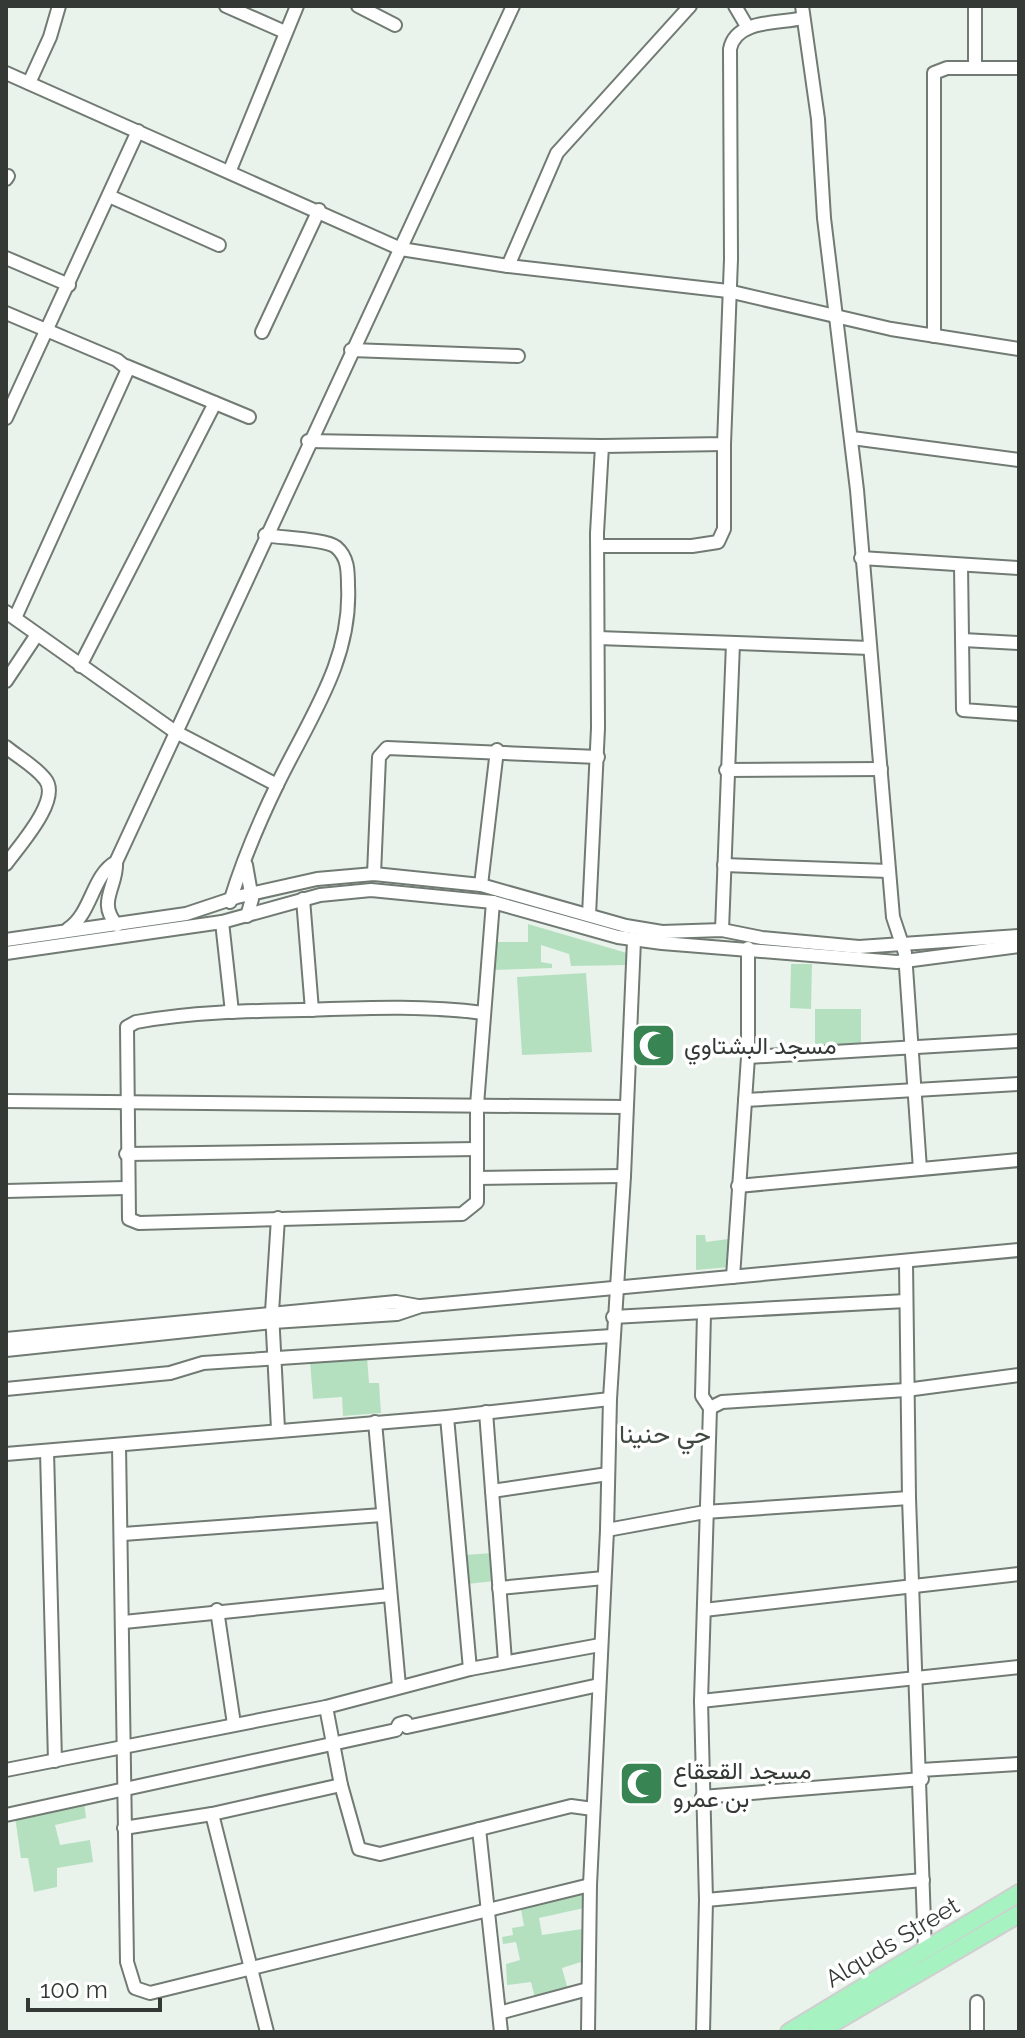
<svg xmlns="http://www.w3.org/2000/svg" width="1025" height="2038" viewBox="0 0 1025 2038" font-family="Raleway,Vazirmatn,sans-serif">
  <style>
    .green { fill: #b5e0c0 }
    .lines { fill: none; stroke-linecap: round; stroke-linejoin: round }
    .minor-casing { stroke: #717a73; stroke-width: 16 }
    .major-casing { stroke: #cfcfcf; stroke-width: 20 }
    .minor { stroke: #fff; stroke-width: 12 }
    .major { stroke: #a6f3c1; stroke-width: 16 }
    .labels { text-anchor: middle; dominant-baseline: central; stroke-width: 7; stroke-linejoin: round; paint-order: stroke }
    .poi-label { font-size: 24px; fill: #353936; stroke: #fff; text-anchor: start }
    .street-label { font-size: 24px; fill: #353936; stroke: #fff }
    .neighbourhood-label { font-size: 26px; fill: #404842; stroke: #fff }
  </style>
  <rect width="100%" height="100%" fill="#e9f3eb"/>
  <g class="green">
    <polygon points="528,924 627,953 627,965 571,966 569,954 541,945 541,962 552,964 552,968 492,970 494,942 528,942"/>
    <polygon points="791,964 812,964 811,1009 790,1008"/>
    <polygon points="586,973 592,1052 522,1055 517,977"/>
    <rect x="815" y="1009" width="46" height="39"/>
    <polygon points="696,1235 705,1235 706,1242 728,1239 729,1267 696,1270"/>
    <polygon points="367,1357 369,1383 379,1383 381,1413 343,1416 342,1397 313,1399 310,1361"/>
    <polygon points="493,1553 495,1581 467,1584 464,1555"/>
    <polygon points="84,1801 86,1818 55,1825 60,1845 90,1840 93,1862 57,1868 57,1887 34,1892 28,1858 21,1858 15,1817"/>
    <polygon points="583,1889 584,1908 539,1918 542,1935 582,1929 581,1962 562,1968 567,1986 580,1984 580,1990 536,2002 531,1982 507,1985 506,1964 520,1960 516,1942 503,1944 502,1937 513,1935 512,1928 524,1926 520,1904"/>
  </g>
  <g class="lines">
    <defs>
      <g id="minor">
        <polyline points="226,6 285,32"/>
        <polyline points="358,6 395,25"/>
        <polyline points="735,6 748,28"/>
        <polyline points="802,6 818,119 824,218 857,490 893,917 905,953 920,1169"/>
        <polyline points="975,6 975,68"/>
        <polyline points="6,73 401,249 508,266 728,291 891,329 1019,349"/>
        <polyline points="29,83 50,37 59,6"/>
        <polyline points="230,170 297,6"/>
        <polyline points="6,179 8,176"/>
        <polyline points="109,196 219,245"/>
        <polyline points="6,258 69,285"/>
        <polyline points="508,266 557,153 690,6"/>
        <polyline points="6,313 117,360 128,369 15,618"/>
        <polyline points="262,332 319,210"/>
        <polyline points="934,336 934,73 947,68 1019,68"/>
        <polyline points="351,350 518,356"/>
        <polyline points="126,366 249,417"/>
        <polyline points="6,418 138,131"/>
        <polyline points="852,438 1019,460"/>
        <polyline points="308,441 602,446"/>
        <polyline points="598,546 692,546 718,542 724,529 724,444"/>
        <polyline points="861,558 1019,568"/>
        <polyline points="961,565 963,710 1019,714"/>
        <polyline points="6,612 174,731 277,785"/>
        <polyline points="598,638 870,648"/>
        <polyline points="963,640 1019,643"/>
        <polyline points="80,666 215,403"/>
        <polyline points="6,681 36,636"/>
        <path d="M6 747C18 757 35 766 45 779 62 799 19 846 6 864"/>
        <polyline points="726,770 881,769"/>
        <polyline points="246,865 252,899 247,916"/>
        <polyline points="724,865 889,871"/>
        <polyline points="374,874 379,757 387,748 598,757"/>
        <polyline points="481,885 497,750"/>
        <polyline points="303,899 312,1010"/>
        <path d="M230 902C242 862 260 820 278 783 309 719 352 660 348 586 348 571 348 557 336 547 326 539 280 538 265 535"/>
        <path d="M589 915 598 728 597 533 602 446 724 444 731 259 730 49C736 19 778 24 803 18"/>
        <polyline points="222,922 232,1012"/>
        <path d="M117 925C96 902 118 886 116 862L513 6"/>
        <path d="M68 929C92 913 92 875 116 862"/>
        <polyline points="722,930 733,643"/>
        <polyline points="6,940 186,914 237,897 317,879 374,874 481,885 626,926 662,932 722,930 762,938 859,947 1019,936"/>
        <polyline points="6,953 222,922 320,895 371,890 493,902 618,937 662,943 897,962 1019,946"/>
        <path d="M483 1013C423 1005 363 1008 303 1010 247 1011 191 1012 136 1022L127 1027 129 1219 139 1223 462 1214 477 1202V1105L493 902"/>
        <polyline points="748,1057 1019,1041"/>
        <polyline points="745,1100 1019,1084"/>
        <polyline points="6,1101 626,1107"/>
        <polyline points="126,1154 477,1149"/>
        <polyline points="477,1178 624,1176"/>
        <polyline points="738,1186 1019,1160"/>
        <polyline points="6,1191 126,1188"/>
        <polyline points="278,1218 272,1312 278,1429"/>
        <polyline points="906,1263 909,1498 925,1951"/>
        <polyline points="733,1277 748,1057 748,948"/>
        <polyline points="613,1317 906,1301"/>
        <polyline points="6,1339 396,1302 418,1306"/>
        <polyline points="6,1350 273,1322 397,1314 421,1306 1019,1250"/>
        <polyline points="6,1389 170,1373 203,1363 612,1336"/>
        <polyline points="710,1408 722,1402 906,1390 1019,1375"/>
        <polyline points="486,1412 505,1661"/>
        <polyline points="447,1417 470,1669"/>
        <polyline points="375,1422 399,1686"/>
        <polyline points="119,1445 127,1962 135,1988 150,1993 590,1885"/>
        <polyline points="47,1451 55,1761"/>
        <polyline points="6,1454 447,1417 610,1399"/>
        <polyline points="492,1491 608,1474"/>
        <polyline points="607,1530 705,1512 909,1498"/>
        <polyline points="123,1534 382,1515"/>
        <polyline points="499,1588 604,1578"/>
        <polyline points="217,1610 234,1724"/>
        <polyline points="704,1610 1019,1574"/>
        <polyline points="124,1622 390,1595"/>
        <polyline points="701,1701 1019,1667"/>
        <polyline points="326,1707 341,1785 359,1849 380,1854 571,1806 593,1809"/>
        <polyline points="6,1770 326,1707 470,1669 600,1645"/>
        <polyline points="921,1770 1019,1764"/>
        <polyline points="702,1797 922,1779"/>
        <polyline points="212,1814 267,2032"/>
        <polyline points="6,1815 396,1730 399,1724 406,1722 407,1727 599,1685"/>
        <polyline points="124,1828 212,1814 341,1785"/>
        <polyline points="479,1829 501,2032"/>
        <polyline points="706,1900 923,1880"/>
        <polyline points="977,2002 977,2032"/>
        <polyline points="499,2013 588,1989"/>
        <polyline points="588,2032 590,1885 607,1530 610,1399 624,1176 634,940"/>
        <polyline points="703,2032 706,1900 701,1701 710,1408 702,1396 704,1313"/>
      </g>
      <g id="major">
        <polyline points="789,2032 1019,1893"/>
        <polyline points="818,2032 1019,1914"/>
      </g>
    </defs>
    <use href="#minor" class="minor-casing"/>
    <use href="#major" class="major-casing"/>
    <use href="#minor" class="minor"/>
    <use href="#major" class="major"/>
  </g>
  <defs>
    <symbol id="mosque-square" viewBox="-11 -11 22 22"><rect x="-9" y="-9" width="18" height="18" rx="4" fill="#388553" stroke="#fff"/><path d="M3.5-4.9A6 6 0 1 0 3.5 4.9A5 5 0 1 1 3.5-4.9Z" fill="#fff"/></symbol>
  </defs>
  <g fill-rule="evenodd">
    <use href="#mosque-square" x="628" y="1020" width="51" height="51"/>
    <use href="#mosque-square" x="616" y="1758" width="51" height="51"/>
  </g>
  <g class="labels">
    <g class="poi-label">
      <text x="684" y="1045">مسجد البشتاوي</text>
      <text x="673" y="1770">مسجد القعقاع<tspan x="673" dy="28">بن عمرو</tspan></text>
    </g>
    <g class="street-label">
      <text transform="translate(892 1942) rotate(-31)">Alquds Street</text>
    </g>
    <g class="neighbourhood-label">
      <text x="665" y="1434">حي حنينا</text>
    </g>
  </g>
  <rect width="1025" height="2038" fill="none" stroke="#353936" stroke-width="16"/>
  <path d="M28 1998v12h132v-12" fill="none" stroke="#353936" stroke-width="4"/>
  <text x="40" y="1998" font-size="24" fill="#353936" stroke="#ffffff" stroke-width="6" paint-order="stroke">100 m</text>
</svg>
